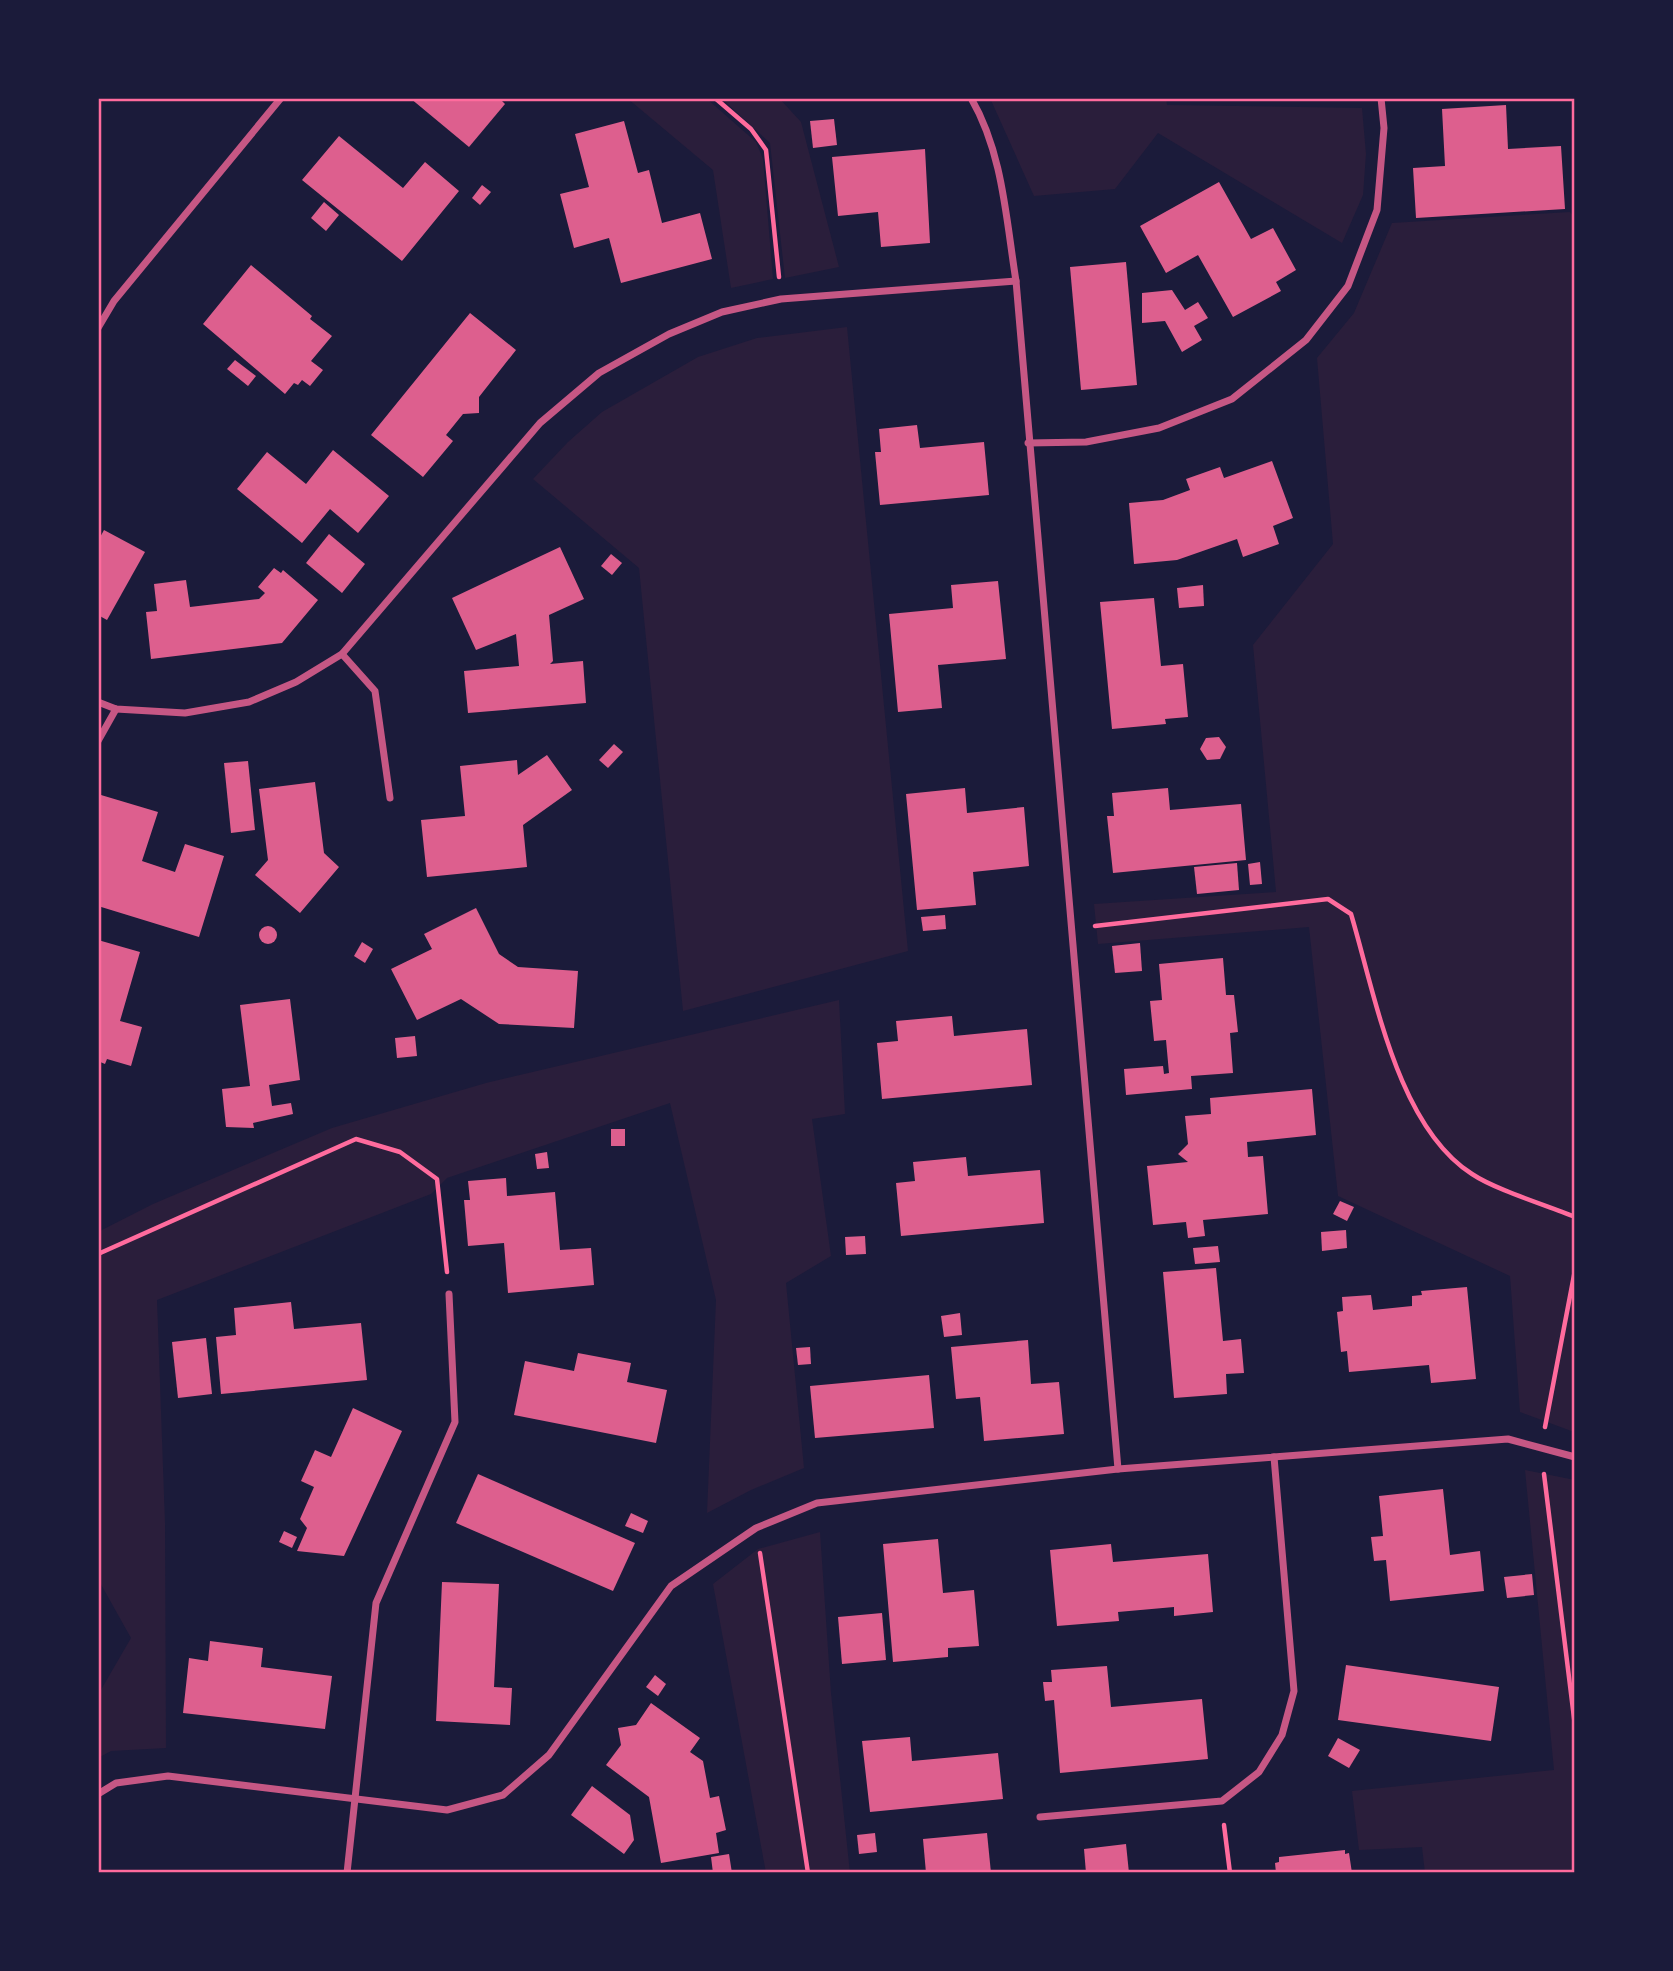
<svg xmlns="http://www.w3.org/2000/svg" width="1673" height="1971" viewBox="0 0 1673 1971" font-family="Arial,sans-serif">
  <style>
    .green { fill: #2a1e3b }
    .building { fill: #dd5f8e }
    .lines { fill: none; stroke-linecap: round; stroke-linejoin: round }
    .path { stroke: #ff6b9d; stroke-width: 4.5 }
    .minor { stroke: #c65784; stroke-width: 7 }
    .neatline { fill: none; stroke: #ff6b9d; stroke-width: 2.5 }
  </style>
  <rect width="100%" height="100%" fill="#1b1b3a"/>
  <g class="green">
    <polygon points="627,98 706,98 756,142 763,159 773,279 731,288 713,170"/>
    <polygon points="721,98 779,98 801,122 839,267 785,278 770,143"/>
    <polygon points="990,98 1166,98 1167,105 1362,108 1366,154 1363,195 1342,243 1158,133 1115,189 1034,196"/>
    <polygon points="1570,212 1575,218 1574,1432 1520,1412 1510,1276 1338,1196 1309,927 1098,944 1094,904 1276,892 1253,645 1333,544 1317,358 1354,313 1392,223"/>
    <polygon points="847,327 908,951 683,1011 639,568 533,479 568,442 602,412 698,357 757,338"/>
    <polygon points="839,1000 845,1114 812,1119 831,1256 786,1283 804,1468 751,1490 707,1513 716,1300 670,1103 447,1178 431,1194 157,1300 165,1523 166,1748 111,1751 98,1758 98,1695 131,1638 98,1579 98,1232 153,1204 332,1128 486,1083"/>
    <polygon points="1525,1470 1575,1480 1575,1873 1425,1873 1422,1847 1359,1850 1352,1791 1554,1770"/>
    <polygon points="820,1532 831,1693 850,1873 766,1873 713,1584 758,1549"/>
  </g>
  <g class="building">
    <polygon points="410,98 499,98 505,104 469,147"/>
    <polygon points="1506,105 1508,149 1561,146 1565,209 1416,218 1413,168 1445,166 1442,109"/>
    <polygon points="834,119 837,145 813,148 810,121"/>
    <polygon points="624,121 638,173 649,170 662,223 700,213 712,259 621,283 609,238 574,248 560,194 589,187 575,134"/>
    <polygon points="339,136 403,188 425,162 459,191 402,261 302,180"/>
    <polygon points="925,149 930,243 881,247 878,212 838,216 832,157"/>
    <polygon points="1219,182 1251,239 1273,228 1296,270 1276,282 1281,291 1233,317 1198,255 1166,273 1140,226"/>
    <polygon points="482,185 491,192 480,205 472,198"/>
    <polygon points="324,202 339,215 326,231 311,218"/>
    <polygon points="1126,262 1137,385 1081,390 1070,267"/>
    <polygon points="251,265 312,316 310,319 332,336 311,361 323,370 310,386 302,380 298,385 294,383 285,394 203,324"/>
    <polygon points="1172,290 1185,310 1198,302 1208,318 1194,326 1202,340 1182,352 1165,321 1142,323 1142,293"/>
    <polygon points="470,313 516,350 479,397 479,413 463,414 446,435 453,441 423,477 371,435"/>
    <polygon points="235,360 256,376 248,386 227,369"/>
    <polygon points="917,425 920,448 984,442 989,495 880,505 875,452 881,452 879,429"/>
    <polygon points="333,450 389,496 358,533 330,509 302,543 237,489 267,452 306,484"/>
    <polygon points="1272,461 1293,518 1273,526 1279,544 1243,557 1237,539 1177,560 1134,564 1129,503 1163,500 1190,490 1186,479 1220,467 1224,478"/>
    <polygon points="104,530 145,552 107,620 98,615 98,541"/>
    <polygon points="329,534 365,564 342,593 306,563"/>
    <polygon points="560,547 584,599 549,615 553,661 550,664 583,661 586,703 468,713 464,671 519,666 516,634 476,650 452,598"/>
    <polygon points="611,554 622,563 612,575 601,566"/>
    <polygon points="274,568 281,573 283,570 318,600 282,643 151,659 146,612 157,611 154,584 186,580 190,607 259,599 265,593 258,587"/>
    <polygon points="998,581 1006,659 938,665 942,708 898,712 889,614 953,608 951,585"/>
    <polygon points="1203,585 1204,606 1179,608 1177,588"/>
    <polygon points="1154,598 1161,666 1183,664 1188,717 1165,719 1166,724 1112,729 1100,602"/>
    <polygon points="1219,737 1226,747 1220,759 1207,760 1200,749 1206,738"/>
    <polygon points="614,744 623,752 608,768 599,760"/>
    <polygon points="547,755 572,790 523,825 527,867 427,877 421,820 465,816 460,766 517,760 518,775"/>
    <polygon points="248,761 255,830 231,833 224,763"/>
    <polygon points="315,782 324,853 339,867 300,913 255,875 268,860 259,789"/>
    <polygon points="965,788 967,813 1024,807 1029,866 973,872 976,905 917,910 906,794"/>
    <polygon points="1168,788 1170,810 1241,804 1246,860 1113,873 1107,816 1114,816 1112,793"/>
    <polygon points="101,795 158,812 142,861 175,872 185,844 224,856 199,937 98,906 98,805"/>
    <polygon points="1260,862 1262,884 1250,885 1248,864"/>
    <polygon points="1237,863 1239,890 1197,894 1194,867"/>
    <polygon points="476,908 499,954 518,967 578,971 574,1028 499,1024 461,999 417,1020 391,969 432,949 424,934"/>
    <polygon points="945,915 946,929 923,931 921,917"/>
    <circle cx="268" cy="935" r="9"/>
    <polygon points="98,940 140,952 120,1021 142,1027 131,1066 107,1059 105,1064 98,1061"/>
    <polygon points="362,942 373,949 365,963 354,956"/>
    <polygon points="1140,943 1142,971 1115,973 1112,946"/>
    <polygon points="1223,958 1226,995 1234,995 1238,1032 1230,1033 1233,1073 1191,1076 1192,1089 1126,1095 1124,1069 1163,1066 1164,1074 1169,1073 1166,1040 1154,1041 1150,1001 1162,1000 1159,964"/>
    <polygon points="290,999 300,1080 269,1085 272,1106 291,1103 293,1114 253,1123 254,1128 226,1127 222,1089 250,1086 240,1005"/>
    <polygon points="952,1016 954,1036 1027,1029 1032,1085 882,1099 877,1043 898,1041 896,1021"/>
    <polygon points="415,1036 417,1056 397,1058 395,1038"/>
    <polygon points="1312,1089 1316,1135 1247,1142 1248,1157 1263,1156 1268,1214 1203,1220 1205,1236 1188,1238 1186,1222 1153,1225 1147,1166 1188,1162 1178,1154 1188,1144 1185,1116 1211,1114 1210,1098"/>
    <rect x="611" y="1129" width="14" height="17"/>
    <polygon points="547,1152 549,1168 537,1169 535,1154"/>
    <polygon points="966,1157 968,1176 1040,1170 1044,1223 901,1236 896,1183 915,1181 913,1162"/>
    <polygon points="506,1178 507,1196 555,1192 560,1250 591,1248 594,1285 508,1293 504,1243 468,1246 464,1200 470,1200 468,1181"/>
    <polygon points="1340,1201 1354,1207 1347,1221 1333,1214"/>
    <polygon points="1346,1230 1347,1248 1322,1251 1321,1232"/>
    <polygon points="865,1236 866,1254 846,1255 845,1237"/>
    <polygon points="1218,1246 1220,1262 1195,1264 1193,1248"/>
    <polygon points="1216,1268 1223,1341 1241,1339 1244,1373 1226,1374 1227,1394 1174,1398 1163,1272"/>
    <polygon points="1467,1287 1476,1379 1431,1383 1429,1365 1349,1372 1347,1351 1341,1352 1337,1312 1343,1311 1342,1297 1371,1295 1373,1310 1412,1306 1412,1296 1422,1295 1421,1291"/>
    <polygon points="291,1302 294,1329 361,1323 367,1380 221,1394 216,1337 236,1335 234,1308"/>
    <polygon points="960,1313 962,1335 944,1337 941,1316"/>
    <polygon points="206,1338 212,1394 178,1398 172,1342"/>
    <polygon points="1028,1340 1031,1384 1059,1382 1064,1434 984,1441 980,1397 956,1399 951,1347"/>
    <polygon points="810,1347 811,1364 798,1365 796,1348"/>
    <polygon points="578,1353 631,1363 627,1382 667,1390 656,1443 514,1415 525,1361 574,1371"/>
    <polygon points="929,1375 934,1428 815,1438 810,1386"/>
    <polygon points="353,1408 402,1431 344,1556 297,1551 307,1528 300,1519 314,1487 301,1481 315,1450 331,1457"/>
    <polygon points="478,1474 635,1543 613,1591 456,1523"/>
    <polygon points="1443,1489 1450,1555 1480,1551 1484,1591 1390,1601 1386,1560 1374,1561 1371,1537 1383,1536 1379,1496"/>
    <polygon points="631,1513 648,1521 643,1533 625,1526"/>
    <polygon points="284,1531 297,1537 292,1548 279,1542"/>
    <polygon points="938,1539 943,1593 974,1590 979,1646 948,1648 948,1657 893,1662 883,1544"/>
    <polygon points="1111,1544 1113,1562 1208,1554 1213,1612 1174,1616 1174,1607 1118,1612 1119,1621 1057,1626 1050,1550"/>
    <polygon points="1532,1574 1534,1595 1507,1598 1504,1577"/>
    <polygon points="442,1582 499,1584 494,1687 512,1688 510,1725 436,1721"/>
    <polygon points="882,1613 886,1660 842,1664 838,1617"/>
    <polygon points="210,1641 263,1648 261,1667 332,1676 325,1729 183,1713 189,1658 208,1661"/>
    <polygon points="1346,1665 1499,1687 1491,1741 1338,1720"/>
    <polygon points="1107,1666 1111,1707 1202,1699 1208,1759 1060,1773 1054,1700 1045,1701 1043,1682 1052,1682 1051,1670"/>
    <polygon points="655,1675 666,1684 658,1696 646,1687"/>
    <polygon points="651,1703 700,1738 690,1752 703,1761 710,1798 719,1796 726,1830 716,1833 719,1853 661,1863 649,1797 606,1765 621,1745 618,1728 636,1725"/>
    <polygon points="910,1737 912,1761 998,1753 1003,1799 870,1812 862,1741"/>
    <polygon points="1338,1738 1360,1750 1349,1768 1328,1756"/>
    <polygon points="592,1786 630,1815 634,1840 624,1854 571,1815"/>
    <polygon points="875,1833 877,1852 859,1854 857,1835"/>
    <polygon points="987,1833 991,1873 926,1873 923,1839"/>
    <polygon points="1126,1844 1129,1873 1086,1873 1084,1849"/>
    <polygon points="1345,1850 1345,1854 1349,1853 1352,1873 1276,1873 1275,1863 1279,1862 1279,1857"/>
    <polygon points="729,1854 732,1873 713,1873 711,1857"/>
  </g>
  <g class="lines">
    <g class="path">
      <polyline points="715,98 751,129 766,150 779,277"/>
      <path d="M1095 926 1328 899 1351 914C1375 994 1397 1126 1472 1174 1496 1190 1546 1205 1575 1217"/>
      <polyline points="98,1254 356,1139 400,1152 437,1179 447,1272"/>
      <polyline points="1545,1427 1575,1270"/>
      <polyline points="1544,1474 1575,1726"/>
      <polyline points="760,1553 808,1873"/>
      <polyline points="1224,1825 1230,1873"/>
    </g>
    <g class="minor">
      <path d="M971 98C1003 153 1006 219 1016 281L1118 1469"/>
      <polyline points="98,328 114,301 281,98"/>
      <polyline points="1028,443 1086,442 1159,428 1232,399 1306,340 1348,286 1377,210 1384,128 1381,98"/>
      <polyline points="342,654 375,691 390,798"/>
      <polyline points="98,702 116,709 185,713 249,702 296,682 342,654 540,423 599,373 669,334 722,312 781,299 1016,281"/>
      <polyline points="98,741 116,709"/>
      <polyline points="98,1794 116,1783 168,1776 447,1810 503,1795 549,1755 671,1586 756,1528 817,1503 1118,1469 1508,1439 1575,1457"/>
      <polyline points="1040,1817 1222,1801 1259,1772 1282,1735 1294,1691 1274,1457"/>
      <polyline points="347,1873 376,1603 455,1422 449,1294"/>
    </g>
  </g>
  <rect width="1673" height="1971" fill="none" stroke="#1b1b3a" stroke-width="200"/>
  <rect x="100" y="100" width="1473" height="1771" class="neatline"/>
</svg>
